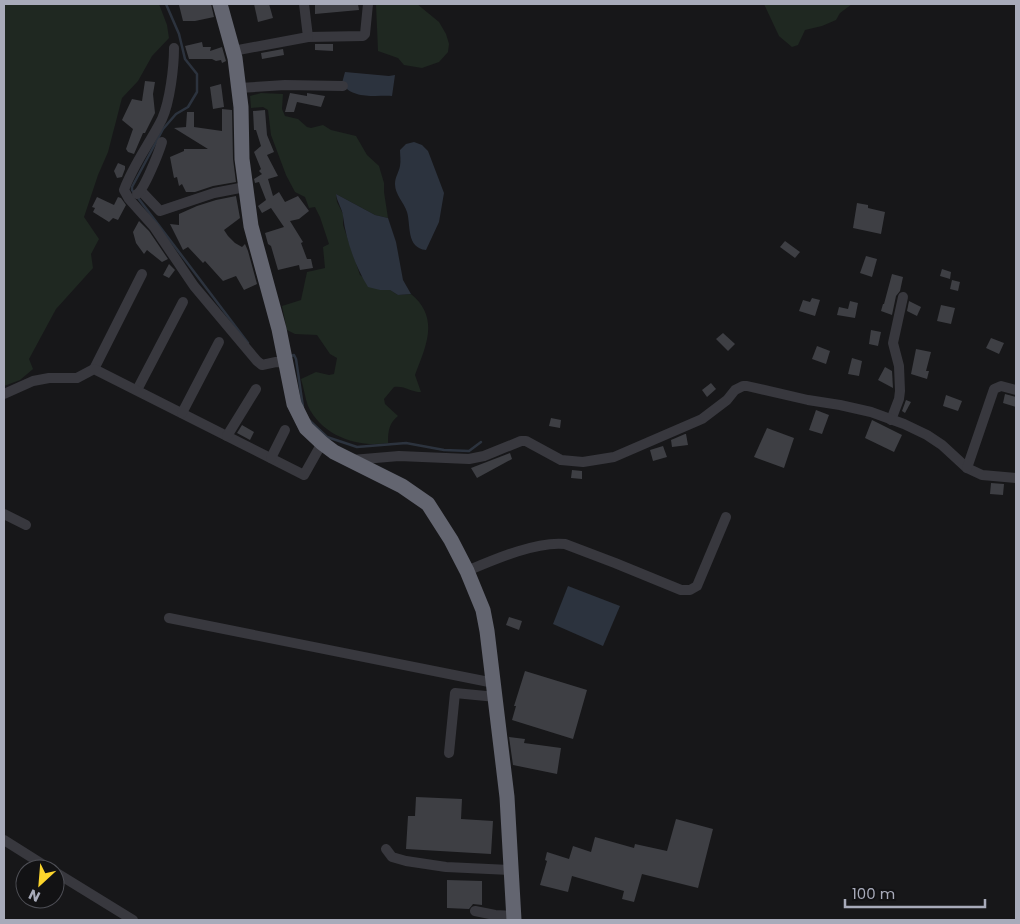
<svg xmlns="http://www.w3.org/2000/svg" width="1020" height="924" viewBox="0 0 1020 924" font-family="Poppins,sans-serif">
  <style>
    .green { fill: #1f2821 }
    .water { fill: #2c333e }
    .lines { fill: none; stroke-linecap: round; stroke-linejoin: round }
    .stream { stroke: #2c333e; stroke-width: 2.5 }
    .building { fill: #3e3f44 }
    .minor { stroke: #38383e; stroke-width: 10 }
    .highway { stroke: #636570; stroke-width: 15 }
  </style>
  <rect width="100%" height="100%" fill="#171719"/>
  <g class="green">
    <polygon points="4,4 159,4 167,25 169,38 152,56 138,81 122,98 108,152 98,175 84,217 99,239 91,254 93,268 56,309 29,359 33,369 20,380 4,386"/>
    <polygon points="376,4 417,4 439,22 446,34 449,44 448,52 439,62 422,68 404,65 398,58 378,51"/>
    <polygon points="764,4 852,4 840,13 836,20 822,26 805,30 798,45 792,47 779,36"/>
    <path d="M261 93 283 94 282 109 285 116 298 119 307 127 311 128 323 125 331 130 356 136 367 155 379 166 384 183V192L388 218 375 215 336 194 337 202 343 214V225L360 275 380 290H390L398 295 411 294C440 318 426 346 415 375L421 392C411 392 404 385 394 387L384 399 385 404 398 416C389 423 388 431 388 443 358 448 322 436 308 406 305 398 304 388 301 379L316 372 329 375 334 374 337 358 330 354 317 335 295 334 287 330 282 306 301 300 307 272 325 268 323 247 329 244 320 217 315 207 309 208 305 197 295 192 286 175 271 135 268 110 263 107 251 108 250 96Z"/>
  </g>
  <g class="water">
    <path d="M345 72 389 76 395 75 392 96C376 95 352 100 342 83Z"/>
    <path d="M414 142 422 145 428 151 444 193 439 222 426 250C406 248 411 225 407 212 404 202 395 195 395 184 395 177 399 172 400 166 401 161 400 155 400 150L406 144Z"/>
    <path d="M336 194 375 215 388 218 396 242 403 280 411 294 398 295 390 290H380L368 287C355 266 346 240 343 216 342 208 337 202 336 194Z"/>
    <polygon points="568,586 620,606 603,646 553,624"/>
  </g>
  <g class="lines">
    <g class="stream">
      <polyline points="166,4 179,34 185,59 197,74 197,92 188,107 176,114 163,129 132,187 132,190 248,343"/>
      <polyline points="291,356 294,355 296,359 303,407"/>
      <polyline points="309,420 327,437 357,447 406,443 444,450 469,451 481,442"/>
    </g>
  </g>
  <g class="building">
    <polygon points="184,4 211,4 214,17 195,21 183,21 179,5"/>
    <polygon points="254,4 269,4 273,18 258,22"/>
    <polygon points="315,4 358,4 359,10 315,14"/>
    <polygon points="202,42 203,47 211,47 210,51 222,47 226,61 222,63 221,60 216,61 212,59 189,59 185,46"/>
    <polygon points="315,44 333,44 333,51 315,50"/>
    <polygon points="283,49 284,55 262,59 261,53"/>
    <polygon points="145,81 155,82 153,94 155,113 145,133 143,133 134,154 128,152 126,149 133,129 122,120 132,99 142,101"/>
    <polygon points="221,84 224,107 213,109 210,87"/>
    <polygon points="290,93 307,96 307,93 325,96 321,107 297,102 294,112 285,112"/>
    <polygon points="222,109 232,110 233,159 236,182 213,186 195,192 186,192 182,184 179,186 177,177 174,178 170,157 184,151 184,149 208,149 174,128 186,127 187,112 194,112 194,127 222,131"/>
    <polygon points="265,110 267,135 274,152 267,155 278,176 268,179 273,196 279,192 285,202 298,196 309,211 299,219 290,221 303,242 301,243 307,259 311,259 313,268 300,270 299,265 278,270 271,246 268,244 265,233 284,227 271,208 262,213 258,206 266,200 259,182 255,183 254,179 262,174 259,171 261,169 254,152 261,146 256,130 254,130 253,111"/>
    <polygon points="118,163 125,166 125,169 122,177 117,178 114,171"/>
    <polygon points="236,196 240,218 224,230 228,236 235,243 242,247 245,244 248,251 257,284 244,290 236,276 223,281 205,261 203,263 188,247 183,250 170,224 179,225 179,214 197,206 216,200"/>
    <polygon points="97,197 114,205 118,197 121,198 126,205 118,220 113,218 109,222 93,212 95,208 92,207"/>
    <polygon points="857,203 868,205 868,208 885,212 881,234 853,228"/>
    <polygon points="139,221 149,231 168,259 162,262 147,250 144,254 136,243 133,232"/>
    <polygon points="785,241 800,252 795,258 780,247"/>
    <polygon points="866,256 877,259 872,277 860,273"/>
    <polygon points="169,264 175,270 169,278 163,275"/>
    <polygon points="942,269 951,272 950,279 940,276"/>
    <polygon points="892,274 903,277 900,291 896,296 892,315 881,311 883,304 884,304"/>
    <polygon points="952,280 960,282 958,291 950,289"/>
    <polygon points="812,298 820,300 815,316 799,311 803,300 810,302"/>
    <polygon points="850,301 858,303 855,318 837,315 839,307 848,309"/>
    <polygon points="909,301 921,307 917,316 907,311"/>
    <polygon points="941,305 955,308 951,324 937,321"/>
    <polygon points="871,330 881,332 878,346 869,344"/>
    <polygon points="723,333 735,344 728,351 716,339"/>
    <polygon points="991,338 1004,343 999,354 986,348"/>
    <polygon points="817,346 830,351 826,364 812,359"/>
    <polygon points="916,349 931,352 926,371 929,371 927,379 911,374"/>
    <polygon points="852,358 862,361 859,376 848,374"/>
    <polygon points="885,367 892,371 893,388 878,380"/>
    <polygon points="711,383 716,389 707,397 702,390"/>
    <polygon points="1005,394 1016,397 1016,407 1003,403"/>
    <polygon points="946,395 962,401 958,411 943,406"/>
    <polygon points="906,400 911,402 905,413 902,411"/>
    <polygon points="816,410 829,415 822,434 809,430"/>
    <polygon points="551,418 561,420 560,428 549,426"/>
    <polygon points="872,420 902,435 894,452 865,438"/>
    <polygon points="242,425 254,432 250,440 237,433"/>
    <polygon points="767,428 794,438 784,468 754,457"/>
    <polygon points="685,434 686,434 688,445 672,447 671,440"/>
    <polygon points="663,446 667,457 653,461 650,450"/>
    <polygon points="510,453 512,459 477,478 471,468"/>
    <polygon points="572,470 582,471 582,479 571,478"/>
    <polygon points="991,483 1004,484 1003,495 990,494"/>
    <polygon points="509,617 522,621 519,630 506,625"/>
    <polygon points="525,671 587,690 573,739 512,720 516,706 514,706"/>
    <polygon points="509,737 525,739 524,743 561,748 557,774 513,765"/>
    <polygon points="416,797 462,799 461,819 493,821 491,854 406,849 408,816 415,816"/>
    <polygon points="676,819 713,829 698,888 642,874 634,902 622,899 624,891 572,876 568,892 540,885 547,861 545,860 547,852 569,859 573,846 591,852 595,837 634,848 635,844 667,851"/>
    <polygon points="447,880 482,881 482,905 473,904 469,909 447,908"/>
  </g>
  <g class="lines">
    <g class="minor">
      <polyline points="308,37 363,36 365,34 368,4"/>
      <path d="M174 48C174 67 170 101 162 119 150 143 133 165 124 190L129 199 154 227 194 286 257 361 262 365 276 362 286 363"/>
      <polyline points="233,51 308,37 304,4"/>
      <polyline points="239,88 285,85 343,86"/>
      <polyline points="141,191 160,211 214,193 245,187"/>
      <path d="M137 194C144 190 159 152 162 142"/>
      <polyline points="94,369 142,274"/>
      <polyline points="137,390 183,302"/>
      <polyline points="4,394 33,381 49,378 77,378 94,369 304,475 322,443"/>
      <polyline points="182,413 219,342"/>
      <polyline points="891,420 899,399 900,391 899,366 893,343 903,297"/>
      <polyline points="227,436 256,389"/>
      <polyline points="271,458 285,430"/>
      <polyline points="352,460 399,456 469,459 484,456 521,441 526,441 561,460 583,462 614,457 702,419 727,400 735,390 743,386 747,386 808,400 840,405 871,412 904,424 927,435 942,445 967,468 982,475 1016,478"/>
      <polyline points="967,468 994,389 1001,386 1016,390"/>
      <polyline points="4,514 26,525"/>
      <path d="M467 571C493 560 536 541 565 544L615 563 681 590H690L697 586 726 517"/>
      <polyline points="169,618 494,683"/>
      <polyline points="449,753 455,693 496,697"/>
      <polyline points="4,840 50,869"/>
      <polyline points="386,849 392,857 406,861 446,867 511,870"/>
      <polyline points="55,872 133,920"/>
      <polyline points="475,911 495,915 513,916"/>
    </g>
    <polyline class="highway" points="220,4 235,58 241,107 242,159 251,226 279,329 294,404 306,428 322,443 334,452 402,486 428,504 451,540 467,571 483,610 487,631 507,797 514,920"/>
  </g>
  <rect width="1020" height="924" fill="none" stroke="#a8abba" stroke-width="10"/>
  <g transform="translate(40 884) rotate(206)"><circle r="24" fill="#121214" stroke="#4e4f56"/>
  <path d="M0-4L9 19L0 12L-9 19Z" fill="#fcd52c"/>
  <text y="-8" font-size="14" font-weight="bold" text-anchor="middle" fill="#a8abba">N</text>
  </g>
  <path d="M845 899v8h140v-8" fill="none" stroke="#a8abba" stroke-width="2.5"/>
  <text x="852" y="899" font-size="15" fill="#a8abba" stroke="#121214" stroke-width="4" paint-order="stroke">100 m</text>
</svg>
